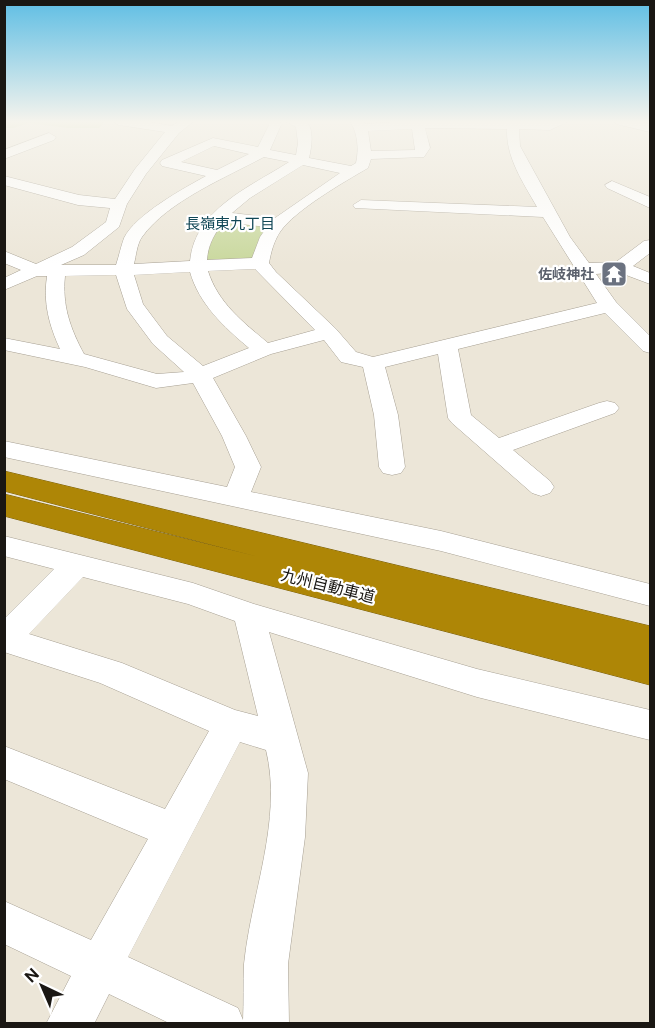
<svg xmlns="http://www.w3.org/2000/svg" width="655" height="1028" viewBox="0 0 655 1028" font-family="'Public Sans','Noto Sans JP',sans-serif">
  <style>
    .green { fill: #c9d89d }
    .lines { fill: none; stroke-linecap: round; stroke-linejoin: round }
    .minor-casing { stroke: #a7a093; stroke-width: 1 }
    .highway-casing { stroke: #7a5f0b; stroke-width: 1 }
    .minor { fill: #fff; fill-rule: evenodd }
    .highway { fill: #ae8606; fill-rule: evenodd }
    .labels { text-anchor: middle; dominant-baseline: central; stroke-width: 4.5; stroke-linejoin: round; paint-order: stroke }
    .far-worship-label { font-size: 14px; font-weight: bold; fill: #5b616d; stroke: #fff; text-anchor: end }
    .far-neighbourhood-label { font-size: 15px; fill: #114756; stroke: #fff }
    .street-label { font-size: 16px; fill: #1a1713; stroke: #fff }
  </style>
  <rect width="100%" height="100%" fill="#ece6d8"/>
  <g class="green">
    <polygon points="5,121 105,121 99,128 68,128 29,123 13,128 5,128"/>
    <polygon points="222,221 268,225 255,259 204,261 205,245"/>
  </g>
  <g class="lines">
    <defs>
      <g id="minor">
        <path d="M113 121H144L172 126 179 121H194L179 133 146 174 127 204 119 227 84 255 61 265H116C119 256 121 246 124 238 135 215 184 188 206 176L162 166 160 163 162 160 213 138 258 147 269 125 267 121H279L281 125 270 150 296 155 298 143 296 127 285 121C290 121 302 119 306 122 315 128 311 150 309 158L351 166 356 163C359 149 358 134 350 121H363L365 124 413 121H569L550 130 519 129 520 146 570 237 589 263 616 262 644 241 650 240V253L633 266 650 273V284L618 272 596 274 616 302 650 336V353L643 351 605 313 458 349 471 415 499 438 599 403 607 401 615 403 619 408 615 413 513 450 550 481 554 487 550 493 541 496 532 493 452 423 448 418 438 354 385 367 398 415 405 467 401 473 392 475 383 473 379 467 374 415 363 367 341 362 324 340 271 354 213 378 246 436 261 467 251 492 441 531 650 584V606L441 551 4 457V441L227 487 235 467 222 436 193 383 156 388 85 367 4 350V338L60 349C49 325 43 303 47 276H37L4 290V278L21 270 4 263V251L36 264 72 247 106 222 110 208 78 205 4 185V176L79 195 115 199 135 169 165 132 119 125ZM425 128 507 129C506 158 523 182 537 207L361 200 353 205 355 208 543 217 597 303 373 357 356 352 336 329 276 272 269 263C271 252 274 241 280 232 295 210 344 182 368 168L371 159 424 157 430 148ZM412 129 415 150 371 151 368 131ZM214 146 249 154 217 170 181 162ZM264 157 289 162C250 187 195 209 190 261L134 264C136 256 137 244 142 237 168 201 225 178 264 157ZM303 165 340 173 275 218 232 213 250 198ZM224 222 267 227 260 237 252 258 207 260C208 245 214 234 224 222ZM255 269 315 330 268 343C243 322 218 303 208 271ZM190 272C199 304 224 327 249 348L203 366 167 336 143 304 134 275ZM116 275 127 309 153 344 184 372 157 374 84 354C70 328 62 305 65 276Z"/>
        <polygon points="614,121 638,121 650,124 650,132 616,124"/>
        <polygon points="49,133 56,137 54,140 4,159 4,150"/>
        <polygon points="612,181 650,197 650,208 607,188 605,185"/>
        <path d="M4 536 193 583 254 604 477 669 650 710V740L477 697 269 632 308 773 305 837 288 964 289 1024H171L109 994 94 1024H46L71 976 4 944V901L91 940 148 839 4 779V746L165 809 209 731 100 683 4 652V619L54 569 4 556ZM83 577 188 604 235 621 258 716 235 710 122 663 29 634ZM240 742 266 750C283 820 251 894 244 964 243 983 244 1002 243 1020L238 1008 128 957Z"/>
      </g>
      <polygon id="highway" points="4,471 650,626 650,685 4,516 4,494 267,559 4,491"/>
    </defs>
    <use href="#minor" class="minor-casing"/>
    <use href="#highway" class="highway-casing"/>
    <use href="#minor" class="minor"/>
    <use href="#highway" class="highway"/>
  </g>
  <linearGradient id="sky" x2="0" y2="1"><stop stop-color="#5fbee4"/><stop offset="0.46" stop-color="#f6f4ed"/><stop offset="1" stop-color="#f6f4ed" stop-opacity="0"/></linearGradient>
  <rect width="655" height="265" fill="url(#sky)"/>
  <defs>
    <symbol id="temple-square" viewBox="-11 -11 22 22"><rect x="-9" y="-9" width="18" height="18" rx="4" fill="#6b7280" stroke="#fff"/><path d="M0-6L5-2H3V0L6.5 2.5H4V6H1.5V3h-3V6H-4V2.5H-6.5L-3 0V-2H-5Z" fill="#fff"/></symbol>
  </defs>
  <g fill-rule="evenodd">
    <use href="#temple-square" x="599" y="259" width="30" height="30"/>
  </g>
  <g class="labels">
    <g class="far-worship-label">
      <text x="594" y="274">佐岐神社</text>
    </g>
    <g class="far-neighbourhood-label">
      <text x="230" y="223">長嶺東九丁目</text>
    </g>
    <g class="street-label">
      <text transform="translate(328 586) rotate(14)">九州自動車道</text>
    </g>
  </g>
  <rect width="655" height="1028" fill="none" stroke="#1a1713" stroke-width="12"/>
  <g transform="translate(42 986) rotate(316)" stroke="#ffffff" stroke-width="4.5" paint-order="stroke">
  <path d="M0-4.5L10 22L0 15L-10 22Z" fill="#1a1713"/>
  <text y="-9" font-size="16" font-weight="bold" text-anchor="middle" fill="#1a1713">N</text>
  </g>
</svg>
